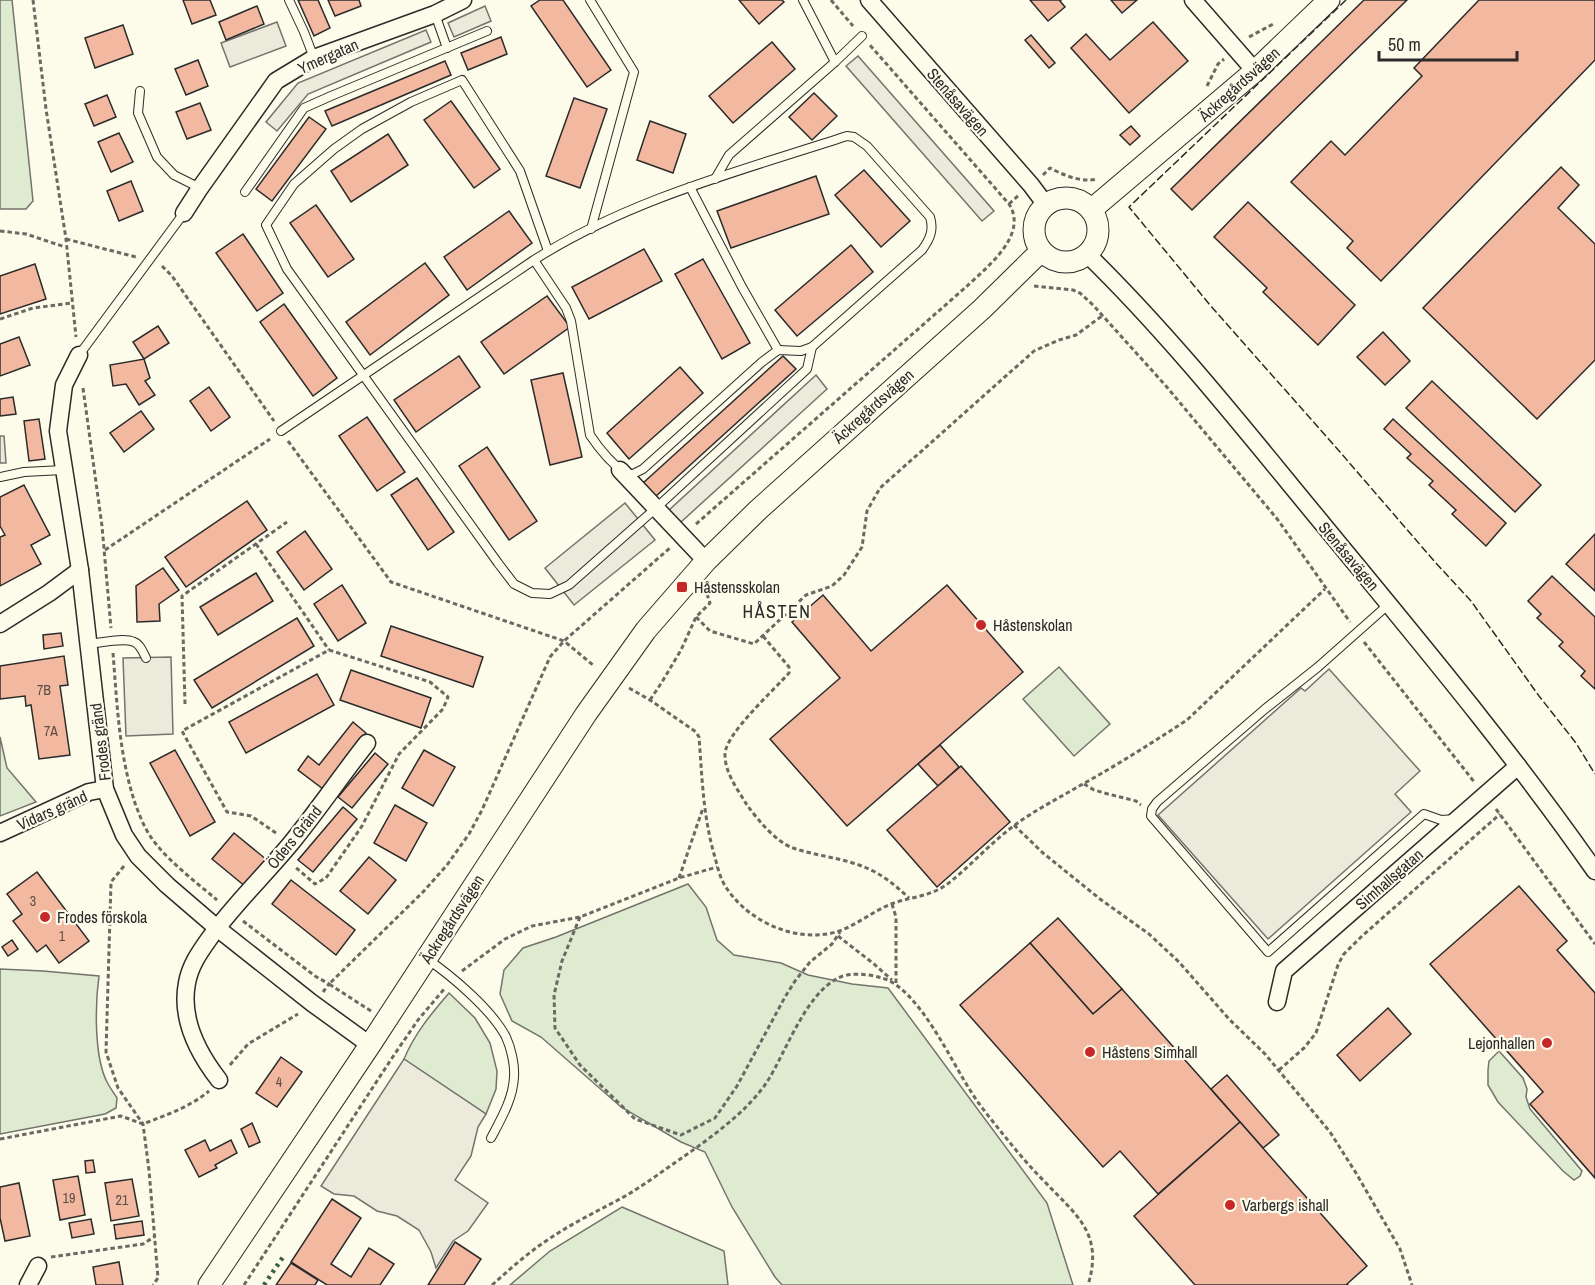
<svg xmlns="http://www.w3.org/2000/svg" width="1595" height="1285" viewBox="0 0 1595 1285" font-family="'Archivo Narrow',sans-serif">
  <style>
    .green { fill: #deebd1; stroke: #74746e; stroke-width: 1.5 }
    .parking { fill: #eceadb; stroke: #74746e; stroke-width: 1.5 }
    .building { fill: #f2b8a0; stroke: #2b2b2b; stroke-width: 1.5 }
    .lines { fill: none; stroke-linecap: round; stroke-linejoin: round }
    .service-casing { stroke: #2b2b2b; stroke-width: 10 }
    .minor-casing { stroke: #2b2b2b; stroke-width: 19 }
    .tertiary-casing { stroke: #2b2b2b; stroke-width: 23 }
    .path { stroke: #6a6964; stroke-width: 3; stroke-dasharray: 4.5 3; stroke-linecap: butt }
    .service { stroke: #fdfbea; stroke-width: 8 }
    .minor { stroke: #fdfbea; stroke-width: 16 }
    .tertiary { stroke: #fdfbea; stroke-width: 21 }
    .hedge { stroke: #34623c; stroke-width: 4.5; stroke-dasharray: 3 4.5; stroke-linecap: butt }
    .fence { stroke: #2b2b2b; stroke-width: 1.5; stroke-dasharray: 8 3; stroke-linecap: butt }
    .poi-dot { fill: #c62828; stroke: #fdfbea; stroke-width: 2 }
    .labels { text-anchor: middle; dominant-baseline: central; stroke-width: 4.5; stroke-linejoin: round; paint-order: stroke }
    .number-label { font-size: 14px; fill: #5d4e48 }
    .street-label { font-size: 16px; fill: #2b2b2b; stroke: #fdfbea }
    .poi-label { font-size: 16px; fill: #2b2b2b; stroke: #fdfbea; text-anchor: start }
    .neighbourhood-label { font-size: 18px; letter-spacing: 1.5px; fill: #2b2b2b; stroke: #fdfbea }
  </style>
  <rect width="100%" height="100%" fill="#fdfbea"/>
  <g class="green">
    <polygon points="0,0 12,0 33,201 26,209 0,209"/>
    <polygon points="1059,667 1110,724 1074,756 1023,699"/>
    <polygon points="0,737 7,768 36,802 0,816"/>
    <polygon points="688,884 706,907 717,940 734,955 781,963 808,975 852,984 888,988 1047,1203 1073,1285 782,1285 775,1277 732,1207 705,1152 681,1142 621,1107 541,1037 512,1021 500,994 504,970 523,948 556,937"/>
    <path d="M0 969 43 971 99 976C95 1004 94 1057 107 1082 110 1088 114 1093 117 1098L116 1108 105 1114 0 1134Z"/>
    <path d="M449 993 475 1018 490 1043 497 1071 496 1089 486 1114 404 1059C415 1033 431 1014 449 993Z"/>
    <polygon points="1499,1051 1523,1078 1527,1089 1526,1097 1530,1109 1582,1171 1580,1176 1574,1180 1563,1171 1498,1102 1488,1085 1488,1070 1489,1061"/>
    <polygon points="622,1207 724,1251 728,1285 510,1285 550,1251"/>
  </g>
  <g class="parking">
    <polygon points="485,6 491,21 454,37 448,23"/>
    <polygon points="277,22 286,46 230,67 221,43"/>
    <polygon points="426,30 431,42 308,94 277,131 266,122 298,83"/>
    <polygon points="858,56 994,211 982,221 846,66"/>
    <polygon points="816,375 827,389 681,522 668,511"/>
    <polygon points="0,436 4,436 6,463 0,463"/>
    <polygon points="625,503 655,540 574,605 545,568"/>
    <polygon points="171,657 173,734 126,736 123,658"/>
    <polygon points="1329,669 1420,771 1395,794 1411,812 1268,939 1158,815 1301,688 1305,691"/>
    <polygon points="404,1059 486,1114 478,1127 471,1156 455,1180 488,1203 468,1231 453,1241 436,1268 431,1252 419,1230 397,1216 377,1211 354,1196 334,1194 321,1186"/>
  </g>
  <g class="building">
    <polygon points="183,0 210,0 216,15 192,24"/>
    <polygon points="298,0 318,0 330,28 314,36"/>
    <polygon points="328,0 359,0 361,6 335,16"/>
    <polygon points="540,0 563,0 611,70 587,87 531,6"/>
    <polygon points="739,0 782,0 784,2 759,24"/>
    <polygon points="1030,0 1061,0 1060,1 1065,7 1048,21"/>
    <polygon points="1111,0 1137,0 1122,13"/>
    <polygon points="1364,0 1407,0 1192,210 1171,189"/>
    <polygon points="1479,0 1595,0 1595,60 1381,281 1347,248 1353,241 1291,182 1331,141 1345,155 1422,76 1414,68"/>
    <polygon points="257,6 264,24 226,40 219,22"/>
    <polygon points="1153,22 1188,61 1129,113 1071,48 1086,34 1110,60"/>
    <polygon points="123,25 133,54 95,68 85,38"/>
    <polygon points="1031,35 1055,63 1049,68 1025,40"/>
    <polygon points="501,37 507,54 468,70 461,53"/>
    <polygon points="772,42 795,69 733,123 709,96"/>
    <polygon points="198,60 208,86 186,95 175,69"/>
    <polygon points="445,61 451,75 332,126 325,111"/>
    <polygon points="814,93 837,116 812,140 789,117"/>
    <polygon points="107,95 116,117 94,126 85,104"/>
    <polygon points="574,98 607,109 580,188 546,176"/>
    <polygon points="451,101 500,169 474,188 424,120"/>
    <polygon points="200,103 211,130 187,139 176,112"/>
    <polygon points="309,117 326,129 272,201 256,189"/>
    <polygon points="650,121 686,134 673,173 637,160"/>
    <polygon points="1131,126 1140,136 1130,145 1120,135"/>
    <polygon points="119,133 133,162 111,172 98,142"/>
    <polygon points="388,134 408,165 351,202 331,171"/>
    <polygon points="1561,167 1579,185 1558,208 1595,244 1595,360 1537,419 1423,308"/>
    <polygon points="864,170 910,221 881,247 835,195"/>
    <polygon points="816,176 829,214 731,248 717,211"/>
    <polygon points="131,181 143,211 119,221 107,191"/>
    <polygon points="1248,202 1355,305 1318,345 1263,292 1267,288 1214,237"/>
    <polygon points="316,205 354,259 328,277 290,223"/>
    <polygon points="509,211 532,243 467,290 444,257"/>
    <polygon points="243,234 283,293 257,311 216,253"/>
    <polygon points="851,245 873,272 797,336 775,310"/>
    <polygon points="644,249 662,281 589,319 572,287"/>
    <polygon points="703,259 750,343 722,359 675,274"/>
    <polygon points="425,263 449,295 370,355 346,322"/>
    <polygon points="35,264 46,299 0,314 0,276"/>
    <polygon points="547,296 570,327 504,374 481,342"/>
    <polygon points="284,304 337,378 313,396 260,322"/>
    <polygon points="158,326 169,343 144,359 133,342"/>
    <polygon points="1383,332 1410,361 1385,385 1357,357"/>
    <polygon points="19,337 30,365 0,376 0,344"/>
    <polygon points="459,356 480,387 416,432 394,400"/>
    <polygon points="783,356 796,369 655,497 643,483"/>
    <polygon points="144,359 150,378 145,381 155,395 139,405 126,384 113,386 110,365"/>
    <polygon points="680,367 703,393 629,459 607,433"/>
    <polygon points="563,373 582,457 550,465 531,380"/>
    <polygon points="1432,381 1541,485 1515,512 1406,408"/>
    <polygon points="209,387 230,417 211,431 190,401"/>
    <polygon points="13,397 16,414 0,416 0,399"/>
    <polygon points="141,411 154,429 124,452 110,433"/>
    <polygon points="367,417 405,472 377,491 339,436"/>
    <polygon points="39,419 45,459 29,461 24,421"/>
    <polygon points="1393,419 1506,523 1486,546 1452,514 1456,510 1429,485 1433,481 1407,458 1411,454 1384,429"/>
    <polygon points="487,447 537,521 509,540 459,466"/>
    <polygon points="417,478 454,532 428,550 391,495"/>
    <polygon points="24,485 50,535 31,545 41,564 0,586 0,537 5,535 0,526 0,497"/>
    <polygon points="247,501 267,530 186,587 165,557"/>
    <polygon points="305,531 332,569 304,590 277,552"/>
    <polygon points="1595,534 1595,591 1566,564"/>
    <polygon points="163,568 179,590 159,604 160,621 137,622 136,586"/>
    <polygon points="256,573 273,601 218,635 200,607"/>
    <polygon points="1552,576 1595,617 1595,689 1581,676 1585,671 1559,646 1563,642 1537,618 1541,614 1528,601"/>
    <polygon points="342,585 366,623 338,641 314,604"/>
    <polygon points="947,585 1023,672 847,826 770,739 840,678 792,622 823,595 871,651"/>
    <polygon points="297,618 314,646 212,708 194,680"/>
    <polygon points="391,626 483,657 473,687 381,656"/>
    <polygon points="61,633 63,646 44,649 43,635"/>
    <polygon points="64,656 68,685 60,686 70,755 39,759 31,705 26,706 25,696 0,699 0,666"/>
    <polygon points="351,670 431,698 421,728 340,700"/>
    <polygon points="317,674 334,705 246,753 229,722"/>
    <polygon points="353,722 366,733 323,789 298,770 308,756 319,765"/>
    <polygon points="940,745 959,767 938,786 918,764"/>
    <polygon points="175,750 215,822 190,836 150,763"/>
    <polygon points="424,750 455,767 433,806 402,788"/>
    <polygon points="375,753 388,764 352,808 338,797"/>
    <polygon points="961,766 1010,822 937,887 887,830"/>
    <polygon points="395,805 427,823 406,861 374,843"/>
    <polygon points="343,807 357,819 313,872 298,860"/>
    <polygon points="234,833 267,860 246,887 212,859"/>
    <polygon points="369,857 396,880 368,914 340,891"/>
    <polygon points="37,872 89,941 59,963 46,945 37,952 13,921 22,914 7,894"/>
    <polygon points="291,880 355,930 336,955 272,904"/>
    <polygon points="1519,886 1567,941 1557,950 1595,993 1595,1178 1530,1104 1543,1092 1430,964"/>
    <polygon points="1058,918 1122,989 1093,1014 1030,943"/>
    <polygon points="12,940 18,949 8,956 2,947"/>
    <polygon points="1030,943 1093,1014 1122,989 1240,1122 1158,1194 1120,1151 1103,1167 960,1005"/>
    <polygon points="1388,1008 1411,1034 1360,1081 1337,1055"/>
    <polygon points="281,1057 302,1072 277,1107 256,1093"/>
    <polygon points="1227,1075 1279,1135 1263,1148 1211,1089"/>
    <polygon points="1240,1122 1367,1266 1347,1284 1348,1285 1195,1285 1134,1216"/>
    <polygon points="252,1123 260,1142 249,1147 241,1129"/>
    <polygon points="205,1140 210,1151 231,1140 237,1153 215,1165 217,1168 199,1177 185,1150"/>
    <polygon points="93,1160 95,1172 86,1173 85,1161"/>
    <polygon points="78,1176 85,1215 60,1220 53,1180"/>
    <polygon points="132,1179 139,1216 111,1221 105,1183"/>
    <polygon points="19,1183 30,1236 5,1241 0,1218 0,1187"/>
    <polygon points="332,1199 361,1218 331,1264 351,1277 369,1248 394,1264 380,1285 327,1285 291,1262"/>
    <polygon points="91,1219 94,1234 72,1238 69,1223"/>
    <polygon points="142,1221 144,1235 116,1239 114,1225"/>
    <polygon points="455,1242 481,1259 464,1285 428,1285"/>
    <polygon points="119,1262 123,1285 96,1285 93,1267"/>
    <polygon points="291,1263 318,1280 315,1285 276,1285"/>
  </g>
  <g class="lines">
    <defs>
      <g id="service">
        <polyline points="289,0 304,32 314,58"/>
        <polyline points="590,0 634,72 591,229"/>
        <polyline points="803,0 835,62"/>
        <polyline points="435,14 447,48"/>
        <polyline points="140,91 138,113 157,157 174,175 200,188"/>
        <polyline points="715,179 729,155 835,62 862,36"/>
        <polyline points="690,187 742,287 778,350"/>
        <polyline points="245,192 304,108 331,96 487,31"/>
        <polyline points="548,251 520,171 462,80 411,102 362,129 334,149 294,184 266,225 287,269 498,563 514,584 532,593 550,594 569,585 655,509 807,369 812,347"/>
        <polyline points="79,355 184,213"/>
        <path d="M281 431 534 260C630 199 740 171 847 136L854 137 867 146 930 217C934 230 930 239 922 250L812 347 801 351 778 350 762 362 643 469 633 474H626C612 464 600 450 590 435L571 321 566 308 534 260"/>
        <polyline points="0,477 24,472 63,470"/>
        <polyline points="1389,604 1318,667 1265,709 1157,802 1152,809 1151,816 1268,952 1424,814 1441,820 1456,819"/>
        <path d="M88 644C100 643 124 637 134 642 140 644 143 652 146 658"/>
        <path d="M427 959C452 976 492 1010 506 1037 511 1048 515 1065 514 1077 513 1099 501 1119 491 1138"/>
      </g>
      <g id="minor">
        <polyline points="869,0 1031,185 1046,205"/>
        <polyline points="1193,0 1255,71"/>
        <polyline points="184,213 200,188 276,81 314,58 435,14 463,0"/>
        <path d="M1087 254C1174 339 1249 435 1326 528 1418 640 1512 752 1595 871"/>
        <polyline points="79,355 64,385 58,431 80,570 105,789 124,835 138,856 167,885 217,928 312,1003 370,1045"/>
        <polyline points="620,470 706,561"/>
        <polyline points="0,624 49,593 80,570"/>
        <polyline points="0,833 89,792 105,789"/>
        <polyline points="1277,1002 1284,971 1518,766"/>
        <path d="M219 1080C198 1053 180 1019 187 983 190 966 199 953 209 939 234 904 265 875 292 842 318 810 341 776 367 743"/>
        <polyline points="28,1285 38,1266"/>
      </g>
      <g id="tertiary">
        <circle cx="1066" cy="230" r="32"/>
        <polyline points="1091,210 1255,71 1329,0"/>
        <polyline points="209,1285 370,1045 586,714 646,630 706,561 758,510 982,309 1041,251"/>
      </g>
    </defs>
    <use href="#service" class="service-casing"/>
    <use href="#minor" class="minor-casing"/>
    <use href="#tertiary" class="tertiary-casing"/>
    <g class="path">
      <polyline points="33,0 46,109 66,239 76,337"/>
      <polyline points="831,0 853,26"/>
      <polyline points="1249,37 1275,23"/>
      <polyline points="1207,86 1218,64 1224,59"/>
      <path d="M1043 175 1050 168C1063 175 1082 183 1097 179"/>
      <polyline points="1009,204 1019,195"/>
      <polyline points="0,231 26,234 65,247"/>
      <polyline points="66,239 136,257"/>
      <polyline points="162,266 172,276 274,421"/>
      <polyline points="1034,286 1073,290 1080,293 1093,305 1166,386 1278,520 1350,622"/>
      <polyline points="0,319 33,308 72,303"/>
      <polyline points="83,388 102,526 111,628"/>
      <polyline points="288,441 391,582 564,641 593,665"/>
      <path d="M696 524 966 287C986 268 1029 235 1009 204L869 44"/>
      <polyline points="256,544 329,650"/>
      <polyline points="105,550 270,439"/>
      <polyline points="696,617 710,631 754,644 806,595 832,586 844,575 862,547 867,511 880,488 1034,351 1059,340 1076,335 1102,316"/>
      <path d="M763 636 789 667V673C775 689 724 735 725 755 725 773 738 790 747 805 758 820 776 842 793 848 819 857 848 858 873 871 887 878 898 888 909 898"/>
      <polyline points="1364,642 1475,783"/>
      <path d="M113 653C117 703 119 755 135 803 140 817 146 832 156 844 172 864 197 883 217 900"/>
      <path d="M629 688 650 700 696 732 699 737C702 776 703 815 714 854 717 864 719 875 724 884 746 922 800 946 842 930 859 923 874 911 891 904 909 897 929 897 946 885 970 867 990 843 1015 825 1035 810 1059 798 1081 785 1110 769 1139 751 1167 733L1187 720 1207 701 1325 589"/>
      <polyline points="650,700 662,682 681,650 696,617 710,603 706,591"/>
      <polyline points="185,704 182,596 287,522"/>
      <polyline points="1084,784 1094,790 1108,794 1136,801 1141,805"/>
      <polyline points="1496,809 1595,944"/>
      <polyline points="1014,825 1043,853 1100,899 1149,934 1179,962 1229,1019 1265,1054 1330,1132 1356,1173 1400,1249 1412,1285"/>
      <polyline points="276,833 251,816 227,812 182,731 329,650 430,682 448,697 443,709 399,754 362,826 326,878 315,884 294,866"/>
      <polyline points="124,866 111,882 106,1052 118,1088 143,1124 149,1170 158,1278 153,1285"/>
      <polyline points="679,878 703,808"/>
      <polyline points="892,904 896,917 896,984"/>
      <polyline points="580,917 562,961 554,995 555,1028 580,1065 635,1119 681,1135 715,1118 737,1086 785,997 795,981 810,962 832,944 840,932"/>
      <polyline points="243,921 315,976 329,984 323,992"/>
      <polyline points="838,936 874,964 892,980"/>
      <polyline points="462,971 505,939 532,926 580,917 679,878 717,867"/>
      <polyline points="371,1011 329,984 423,892 447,865 469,834 482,810 550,657 564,641 671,547"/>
      <polyline points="230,1065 248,1044 298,1014"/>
      <polyline points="1279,1070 1304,1048 1316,1033 1338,965 1343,955 1361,937 1500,814"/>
      <path d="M0 1139 121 1116 143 1124C166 1115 190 1107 209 1091"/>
      <polyline points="51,1257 143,1244 154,1237"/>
      <polyline points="244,1285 392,1058 418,1020 445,988"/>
      <path d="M492 1285C511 1268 530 1251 552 1237 576 1221 602 1209 627 1195 644 1185 660 1173 676 1162 699 1146 723 1129 744 1109 752 1101 761 1091 767 1082 786 1052 805 995 838 978 850 972 869 974 882 978 918 988 950 1059 970 1090 979 1105 991 1119 1002 1133 1015 1149 1029 1166 1044 1181 1076 1215 1104 1233 1088 1285"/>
    </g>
    <use href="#service" class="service"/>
    <use href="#minor" class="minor"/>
    <use href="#tertiary" class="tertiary"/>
    <polyline class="hedge" points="264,1285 283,1257"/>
    <polyline class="fence" points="1346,0 1129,207 1210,305 1340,452 1435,562 1471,601 1539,696 1576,743 1595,774"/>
  </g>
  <g class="poi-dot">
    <rect x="676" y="581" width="12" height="12" rx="3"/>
    <circle cx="981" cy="625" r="6"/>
    <circle cx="45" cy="917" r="6"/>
    <circle cx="1547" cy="1043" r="6"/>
    <circle cx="1090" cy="1052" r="6"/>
    <circle cx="1230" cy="1205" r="6"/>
  </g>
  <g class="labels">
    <g class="number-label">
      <text x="44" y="690">7B</text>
      <text x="51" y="731">7A</text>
      <text x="33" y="901">3</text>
      <text x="62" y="936">1</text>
      <text x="279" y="1082">4</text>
      <text x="69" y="1198">19</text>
      <text x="122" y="1200">21</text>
    </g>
    <g class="street-label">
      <text transform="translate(328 56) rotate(-24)">Ymergatan</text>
      <text transform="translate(1239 84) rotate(-42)">Äckregårdsvägen</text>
      <text transform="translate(958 102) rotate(49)">Stenåsavägen</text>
      <text transform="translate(873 406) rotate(-42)">Äckregårdsvägen</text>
      <text transform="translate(1349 556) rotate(50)">Stenåsavägen</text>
      <text transform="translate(100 742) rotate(-97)">Frodes gränd</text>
      <text transform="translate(52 810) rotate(-24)">Vidars gränd</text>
      <text transform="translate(294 837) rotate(-51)">Öders Gränd</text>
      <text transform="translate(1389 879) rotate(-41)">Simhallsgatan</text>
      <text transform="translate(452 919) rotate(-57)">Äckregårdsvägen</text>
    </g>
    <g class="poi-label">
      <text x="694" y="587">Håstensskolan</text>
      <text x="993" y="625">Håstenskolan</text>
      <text x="57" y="917">Frodes förskola</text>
      <text x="1535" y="1043" text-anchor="end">Lejonhallen</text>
      <text x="1102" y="1052">Håstens Simhall</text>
      <text x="1242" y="1205">Varbergs ishall</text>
    </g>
    <g class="neighbourhood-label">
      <text x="777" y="611">HÅSTEN</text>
    </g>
  </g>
  <path d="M1379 51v9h138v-9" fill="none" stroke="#2b2b2b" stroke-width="3"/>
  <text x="1388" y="51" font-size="18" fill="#2b2b2b" stroke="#fdfbea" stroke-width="4.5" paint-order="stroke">50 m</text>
</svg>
